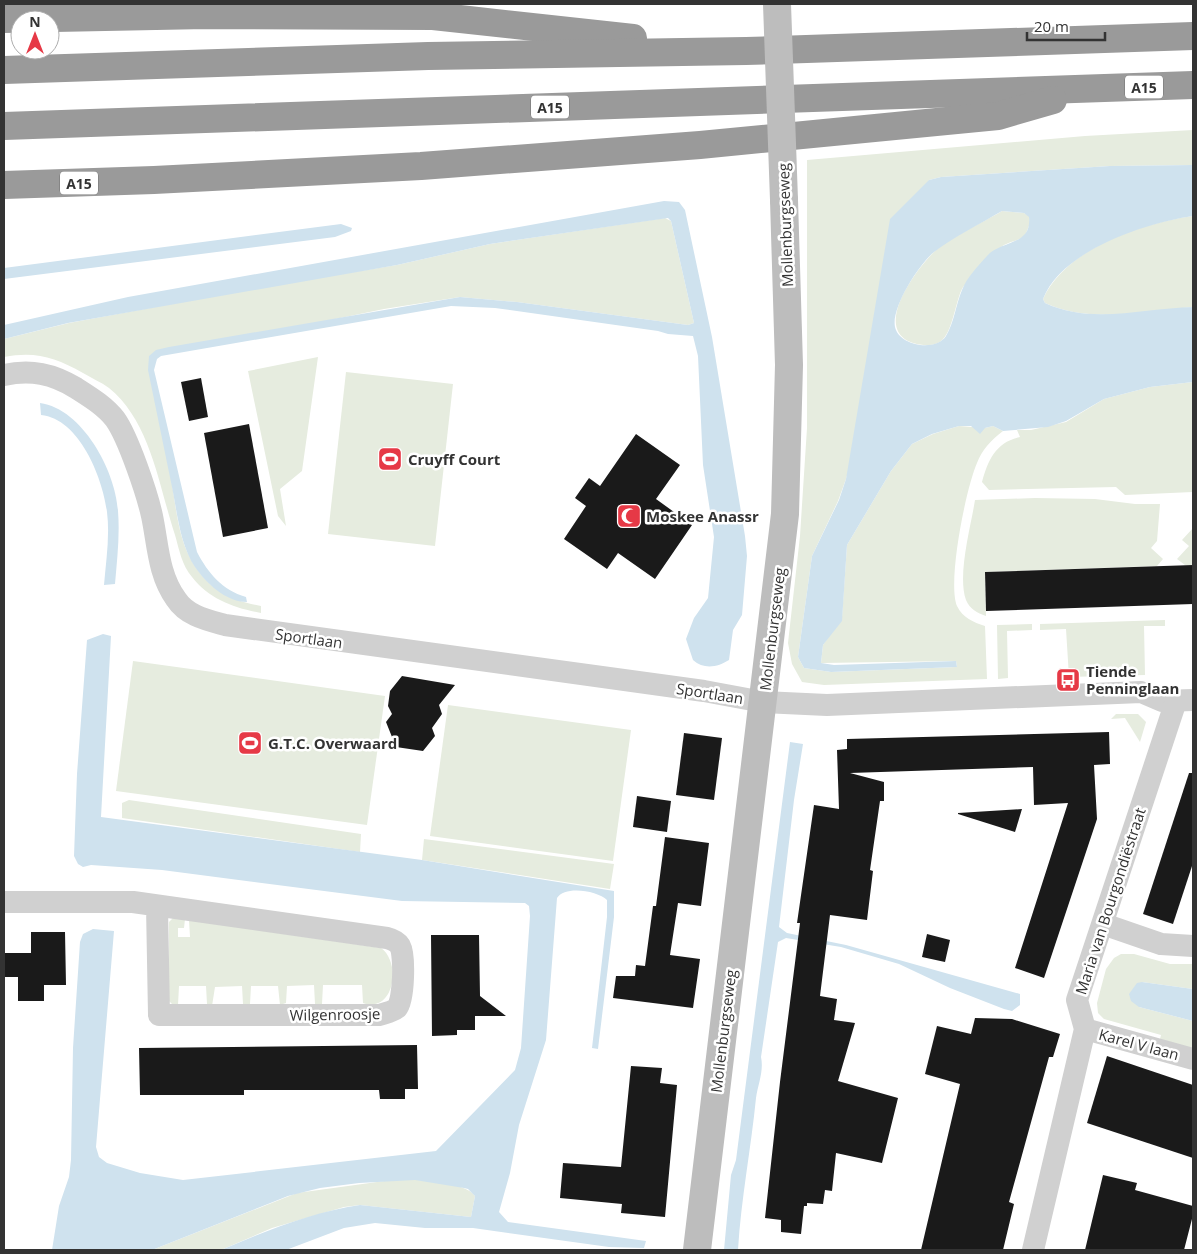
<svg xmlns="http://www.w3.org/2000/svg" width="1197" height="1254" viewBox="0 0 1197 1254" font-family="'Open Sans',sans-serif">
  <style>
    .green { fill: #e6ecdf }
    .water { fill: #cfe2ee; fill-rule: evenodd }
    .building { fill: #1a1a1a }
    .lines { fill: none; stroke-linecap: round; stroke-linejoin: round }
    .street { stroke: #d0d0d0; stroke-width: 22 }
    .secondary { stroke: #bdbdbd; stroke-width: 28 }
    .highway { stroke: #9a9a9a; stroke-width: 28 }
    .secondary-bridge { stroke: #bdbdbd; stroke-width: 28 }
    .labels { text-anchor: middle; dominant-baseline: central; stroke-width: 5; stroke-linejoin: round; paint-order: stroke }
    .shield { fill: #fff; stroke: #707070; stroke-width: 1 }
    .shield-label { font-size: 14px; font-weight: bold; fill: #333 }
    .street-label { font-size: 15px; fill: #333; stroke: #fff }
    .poi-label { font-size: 15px; font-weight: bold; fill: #333; stroke: #fff; text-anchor: start }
  </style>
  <rect width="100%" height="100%" fill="#fff"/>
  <g class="green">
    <path d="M1193 130V165L1110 166 941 177 929 180 846 479 838 501 812 556 798 657 804 668 831 672 957 667 956 661 821 663 823 645 842 617 847 545 891 471 912 444 933 434 959 426 985 428 993 426 1003 431C991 440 982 450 977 463 966 488 947 582 957 606 963 618 973 622 985 626L987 679 824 685 802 682 792 664 788 643 800 536 807 428V160L1085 136Z"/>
    <path d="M1002 211 1024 213 1029 216 1030 223 1025 236C1018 241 1011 241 1004 245 998 248 965 283 962 289 955 303 952 337 938 343 928 347 917 345 908 341 876 324 915 272 931 255 944 240 984 222 1002 211Z"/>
    <path d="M1193 216V307C1145 311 1090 324 1045 303L1043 299C1066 248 1142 223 1193 216Z"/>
    <path d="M665 218 671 221 694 323 688 325 517 302 460 297 384 309 150 357C157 397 164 438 171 478 176 506 178 542 195 566 211 591 233 601 261 606V613C234 608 209 599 192 577 182 566 179 549 175 535 159 487 151 422 109 388 101 382 91 378 83 373 55 357 35 351 4 357V339L69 323 274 285 397 265 490 244Z"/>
    <polygon points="318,357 302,471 280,489 286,526 278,516 248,371"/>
    <polygon points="346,372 453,384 435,546 328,534"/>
    <path d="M1193 382V492L1125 495 1116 487 989 490 982 482C988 460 996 442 1020 437L1017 430H1031L1066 422 1104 399 1150 387Z"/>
    <path d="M1035 498 1095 499 1135 504H1160L1157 541 1151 548 1163 559 1157 566 985 572 986 616C977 613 970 609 966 600 957 575 971 526 975 500Z"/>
    <polygon points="1193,528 1193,565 1185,565 1177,559 1189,546 1182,540"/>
    <polygon points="1165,620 1165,626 1144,626 1145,675 1069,677 1066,629 1040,630 1040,624"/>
    <polygon points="1032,624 1032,630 1007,631 1008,678 998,679 997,625"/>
    <polygon points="133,661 385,696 367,825 116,791"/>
    <polygon points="448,705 631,730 613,861 430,836"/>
    <polygon points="1116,714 1138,714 1146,722 1140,742 1125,718 1111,719"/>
    <polygon points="129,800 361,834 360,852 122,818 122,803"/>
    <polygon points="424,839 614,864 610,889 422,860"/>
    <path d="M173 918 185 919 184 928H178V937H190L189 920 381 948C402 963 394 1014 363 1003L362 985H323L322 1004H315L314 985 287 986 286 1003 280 1005 278 986H251L250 1004 248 1005 243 1004 242 986 215 987 212 1006 207 1004 206 986H179L178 1005H173L169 1001V922Z"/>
    <polygon points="1121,954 1134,954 1170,964 1193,964 1193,989 1142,982 1139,1007 1193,1021 1193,1049 1160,1039 1161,1035 1104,1019 1098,1013 1097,1003 1106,969 1114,958"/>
    <path d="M399 1179C417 1180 465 1181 475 1196L471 1217 360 1205 344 1207 272 1228 221 1250H152L297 1193Z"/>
  </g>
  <g class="water">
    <path d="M1193 165V216C1146 223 1062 250 1043 299L1045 303C1092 325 1144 308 1193 307V382L1150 387 1104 399 1066 421 1048 427 1003 431 993 426 985 428 980 434 971 426H959L932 434 912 444 891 471 847 545 842 621 823 645 821 663 834 665 956 661 957 667 831 672 804 668 798 657 812 556 839 500 846 479 890 219 929 180 941 177 1110 166ZM1002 211 1024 213 1029 217C1032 246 1001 240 987 256 978 266 967 277 962 290 956 304 954 323 946 336 936 352 899 346 895 327 891 308 919 264 934 252 955 236 980 224 1002 211Z"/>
    <path d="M664 201 679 202 685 210 712 337 745 536 747 556 742 615 733 630 729 660C718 667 704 670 693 660L686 639 694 618 708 598 714 537 703 465 698 356 693 336 668 334 658 331 495 308 451 306 161 356 157 359 154 370 197 552C208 573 222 590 246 597L247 602C226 602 206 583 195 567 180 545 177 512 172 487 164 448 156 409 148 370L149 356 156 350 169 347 460 297 517 302 688 325 694 323 671 221 668 218 490 244 397 265 68 323 4 339V325L128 297Z"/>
    <polygon points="341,224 352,228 351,231 335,237 4,279 4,268"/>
    <path d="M40 403C83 409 116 472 118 511 120 536 117 560 115 584L104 585C106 561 110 536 107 512 103 479 80 419 41 415Z"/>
    <path d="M103 634 111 636 101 817 422 860 614 891V917L598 1049 592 1048 607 917V900C598 891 565 885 557 898L546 1040 519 1125 510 1173 499 1212 508 1222 646 1241 644 1248 609 1247 473 1228H425L375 1223 344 1228 286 1250H221C266 1231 312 1212 360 1205L471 1217 475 1196 468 1189 464 1188 415 1180 359 1183 320 1188 288 1196 152 1250H52L59 1206 69 1177 71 1160 73 1048 80 942 83 934 93 929 114 931 96 1147 99 1157 107 1163 140 1173 183 1180 436 1151 515 1070 521 1048 530 916 529 906 525 903 402 901 162 870 91 865 83 867 78 864 74 856 77 774 87 640Z"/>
    <path d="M790 742 803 744 794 800 779 927 787 933 846 945 1020 994V1005L1012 1011 1004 1009 950 988 899 964 841 947 786 938 778 942 761 1057C764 1071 758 1084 756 1098 751 1149 741 1199 738 1250H724L731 1175 736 1160Z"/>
    <polygon points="1142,982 1193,989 1193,1021 1139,1007 1131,1001 1129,994 1137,983"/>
  </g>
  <g class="building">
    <polygon points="201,378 208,417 189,421 181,382"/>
    <polygon points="249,424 268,528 223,537 204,433"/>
    <polygon points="636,434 680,465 656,499 692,525 655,579 618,553 607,569 564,539 586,506 575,498 589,478 600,486"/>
    <polygon points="1193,565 1193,604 986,611 985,572"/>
    <polygon points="402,676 455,685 439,705 442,714 432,728 435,736 423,751 396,747 386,722 392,714 388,706 390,691"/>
    <polygon points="1109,732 1110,764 1094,765 1097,819 1044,978 1015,968 1068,803 1034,805 1033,767 850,773 884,782 884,801 880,801 870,870 873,871 867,920 830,915 820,996 837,999 834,1020 855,1023 838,1081 898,1098 882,1163 836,1153 832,1191 825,1190 823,1204 807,1203 807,1206 804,1206 801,1234 781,1232 781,1220 765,1218 780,1082 800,923 797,923 814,805 839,809 837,750 847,749 847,739"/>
    <polygon points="684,733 722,738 714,800 676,795"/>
    <polygon points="1189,773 1193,773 1193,863 1173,924 1143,914"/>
    <polygon points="637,796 671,801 667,832 633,827"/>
    <polygon points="1022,809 1015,832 958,814 958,813"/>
    <polygon points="665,837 709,843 701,906 678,903 670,955 700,959 693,1008 613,998 616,976 635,976 636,965 645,966 653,906 656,906"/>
    <polygon points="31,932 65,932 66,985 44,985 44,1001 18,1001 18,977 4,977 4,953 31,953"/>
    <polygon points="927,934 950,940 945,962 922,957"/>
    <polygon points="431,935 479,935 480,996 506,1016 475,1016 475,1030 457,1030 457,1035 432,1036"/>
    <polygon points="975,1018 1012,1019 1060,1034 1053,1057 1049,1057 1009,1202 1014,1204 1003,1250 921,1250 960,1084 925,1074 937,1026 971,1034"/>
    <polygon points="417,1045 418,1089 405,1089 405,1099 380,1099 379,1090 244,1090 244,1095 140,1095 139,1048"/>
    <polygon points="1107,1056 1193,1085 1193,1158 1087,1123"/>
    <polygon points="631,1066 662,1068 660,1083 677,1085 665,1217 621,1213 622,1204 560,1198 563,1163 621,1167"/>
    <polygon points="1103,1175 1137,1183 1135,1190 1193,1206 1193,1215 1184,1250 1085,1250"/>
  </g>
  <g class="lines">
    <g class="street">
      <path d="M4 375C31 369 53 374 76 388 90 397 105 406 115 419 128 437 147 493 152 516 158 544 158 574 176 599 187 616 207 620 225 625L704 691 763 702 827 705 1141 692 1162 701 1193 700"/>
      <path d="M4 902H133L387 938C391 939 397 941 400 946 405 955 404 1000 397 1008 392 1012 385 1013 379 1015H159L157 906"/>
      <polyline points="1103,924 1161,944 1193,946"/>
      <polyline points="1085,1029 1193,1059"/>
      <polyline points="1033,1250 1085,1029 1077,1000 1176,701"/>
    </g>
    <polyline class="secondary" points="697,1250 785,514 789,365 784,200"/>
    <g class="highway">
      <polyline points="4,19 206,15 433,16 633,38"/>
      <polyline points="4,70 428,56 746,51 1193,36"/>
      <polyline points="4,126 1193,85"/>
      <polyline points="4,185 154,180 421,166 700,145 998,116 1053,100"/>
    </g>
    <polyline class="secondary-bridge" points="777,4 784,200"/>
  </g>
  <defs>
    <symbol id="stadium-square" viewBox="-11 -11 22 22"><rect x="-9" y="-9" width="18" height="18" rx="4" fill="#e63946" stroke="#fff"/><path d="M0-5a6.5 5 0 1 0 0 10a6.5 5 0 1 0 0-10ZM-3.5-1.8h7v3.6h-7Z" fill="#fff"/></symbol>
    <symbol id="mosque-square" viewBox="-11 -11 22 22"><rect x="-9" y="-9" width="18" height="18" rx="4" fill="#e63946" stroke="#fff"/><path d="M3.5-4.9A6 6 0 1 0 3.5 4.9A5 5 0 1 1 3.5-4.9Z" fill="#fff"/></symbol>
    <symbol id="bus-square" viewBox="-11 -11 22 22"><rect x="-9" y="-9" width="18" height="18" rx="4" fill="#e63946" stroke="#fff"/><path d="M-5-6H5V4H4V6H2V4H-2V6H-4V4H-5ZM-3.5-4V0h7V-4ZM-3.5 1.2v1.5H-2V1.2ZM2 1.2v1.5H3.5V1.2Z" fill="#fff"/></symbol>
  </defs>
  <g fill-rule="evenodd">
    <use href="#stadium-square" x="376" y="445" width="28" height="28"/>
    <use href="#mosque-square" x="615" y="502" width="28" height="28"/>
    <use href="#bus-square" x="1054" y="666" width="28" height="28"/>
    <use href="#stadium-square" x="236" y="729" width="28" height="28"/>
  </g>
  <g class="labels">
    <g class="shield">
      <rect x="1125" y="75.5" width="38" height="23" rx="4"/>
      <rect x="531" y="95.5" width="38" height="23" rx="4"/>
      <rect x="60" y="171.5" width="38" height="23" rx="4"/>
    </g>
    <g class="shield-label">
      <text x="1144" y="87">A15</text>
      <text x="550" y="107">A15</text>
      <text x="79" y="183">A15</text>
    </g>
    <g class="street-label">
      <text transform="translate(785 225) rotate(-92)">Mollenburgseweg</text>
      <text transform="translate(772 629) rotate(-83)">Mollenburgseweg</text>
      <text transform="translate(309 638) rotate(8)">Sportlaan</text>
      <text transform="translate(710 693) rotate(9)">Sportlaan</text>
      <text transform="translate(1110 901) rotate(-72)">Maria van Bourgondiëstraat</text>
      <text transform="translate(335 1014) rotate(-1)">Wilgenroosje</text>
      <text transform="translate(723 1031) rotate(-83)">Mollenburgseweg</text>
      <text transform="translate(1139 1044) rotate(15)">Karel V laan</text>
    </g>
    <g class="poi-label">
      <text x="408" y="459">Cruyff Court</text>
      <text x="646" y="516">Moskee Anassr</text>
      <text x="1086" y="671">Tiende<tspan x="1086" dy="17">Penninglaan</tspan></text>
      <text x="268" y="743">G.T.C. Overwaard</text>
    </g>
  </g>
  <rect width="1197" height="1254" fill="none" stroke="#333333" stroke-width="10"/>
  <g transform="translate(35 35)"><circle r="24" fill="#ffffff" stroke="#adadad"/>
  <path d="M0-4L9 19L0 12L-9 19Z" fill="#e63946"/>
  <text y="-8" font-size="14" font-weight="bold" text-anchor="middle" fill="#333333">N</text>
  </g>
  <path d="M1027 32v8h78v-8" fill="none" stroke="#333333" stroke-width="2.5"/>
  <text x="1034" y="32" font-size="15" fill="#333333" stroke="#ffffff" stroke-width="4" paint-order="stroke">20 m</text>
</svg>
